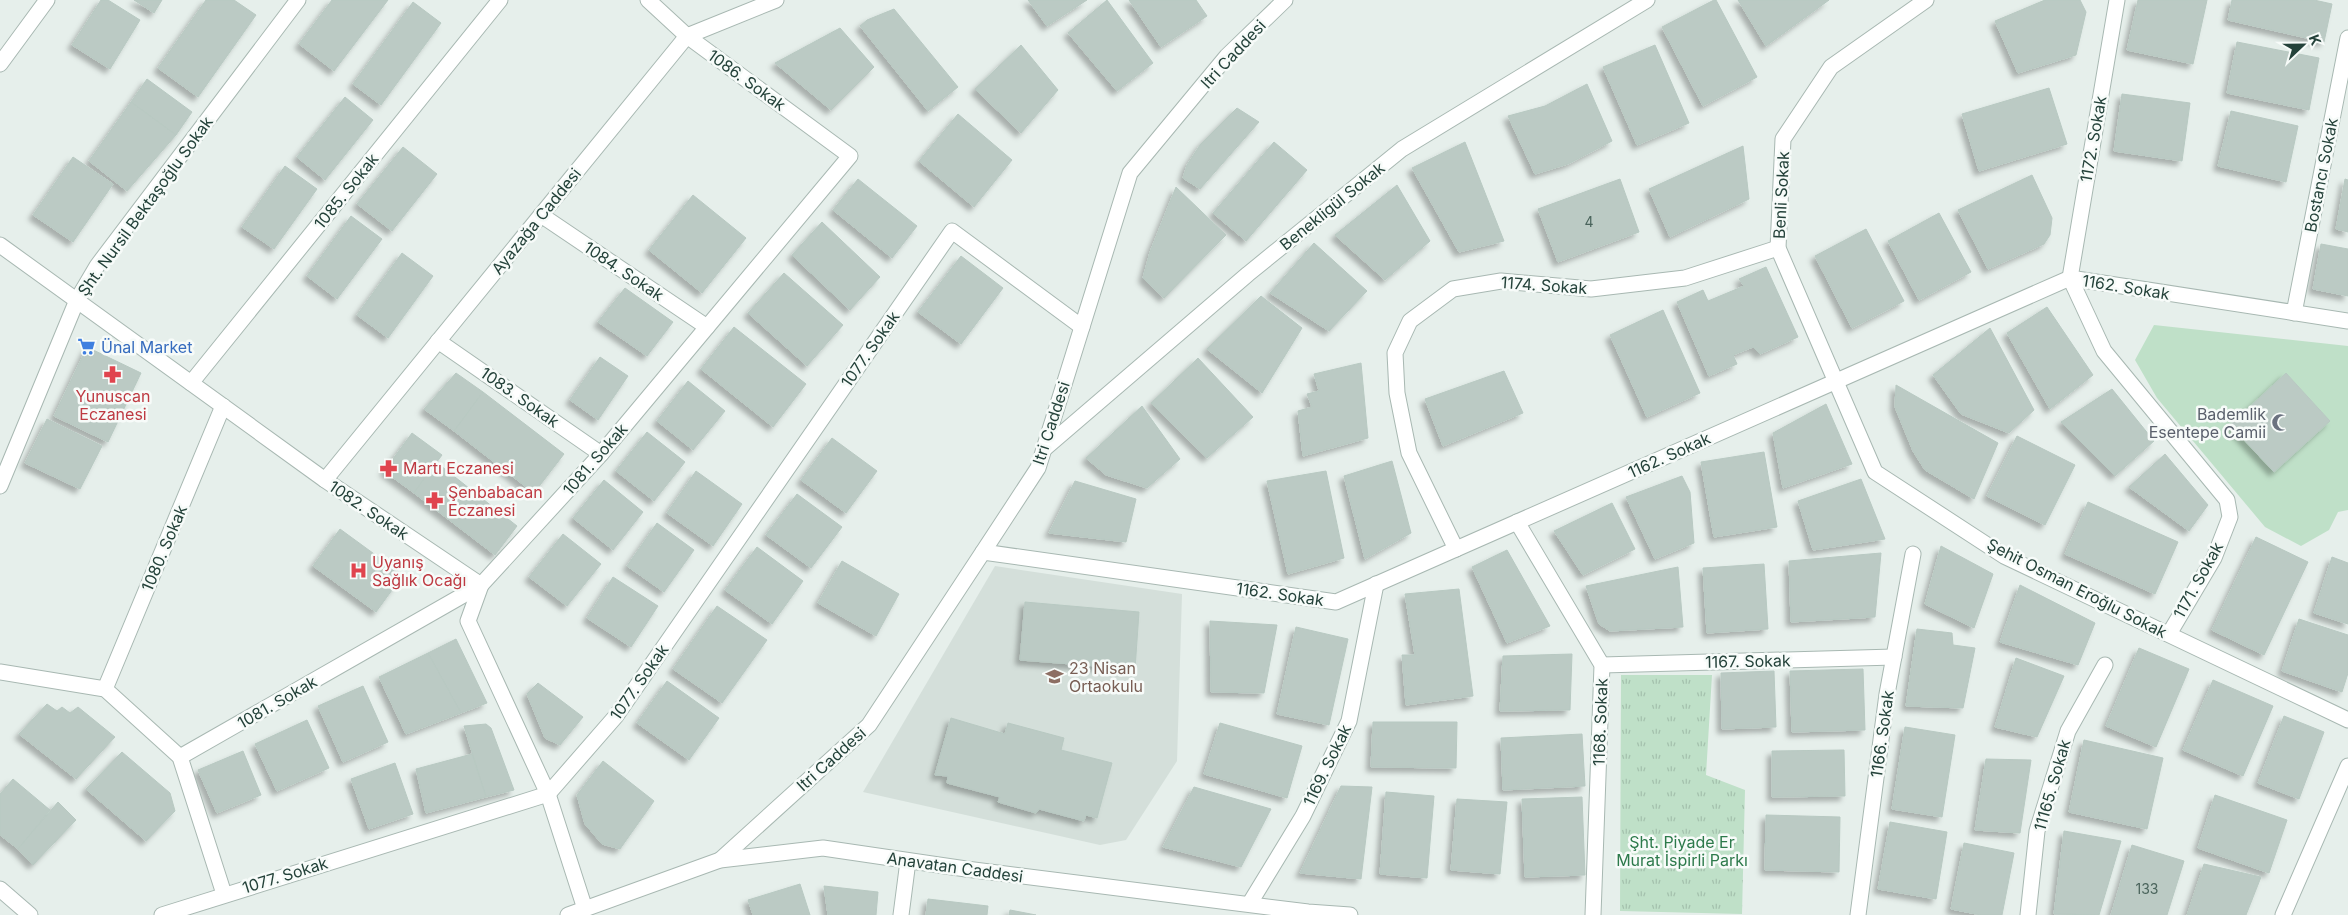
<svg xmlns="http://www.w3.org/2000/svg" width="2348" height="915" viewBox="0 0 2348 915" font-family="Inter,sans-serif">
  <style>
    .built { fill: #d4dfda }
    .grass { fill: #bfe0c8 }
    .park { fill: url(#park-tufts) }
    .building { fill: #bbcac4; stroke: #b8c9c2; filter: url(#shadow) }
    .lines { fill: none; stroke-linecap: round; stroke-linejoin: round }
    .minor-casing { stroke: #a8b8b2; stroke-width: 17 }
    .minor { stroke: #fff; stroke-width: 15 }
    .labels { text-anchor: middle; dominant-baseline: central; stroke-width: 5; stroke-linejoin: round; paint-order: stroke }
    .number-label { font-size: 14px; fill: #4a645c }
    .street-label { font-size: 16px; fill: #24423a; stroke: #f7fbf9 }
    .shop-label { font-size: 16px; fill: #366cbe; stroke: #f7fbf9; text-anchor: start }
    .health-label { font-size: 16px; fill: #be3a42; stroke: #f7fbf9; text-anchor: start }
    .worship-label { font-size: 16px; fill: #5b616d; stroke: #f7fbf9; text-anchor: end }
    .education-label { font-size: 16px; fill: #785e54; stroke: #f7fbf9; text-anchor: start }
    .park-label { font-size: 16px; fill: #2d7a4b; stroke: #f7fbf9 }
  </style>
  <defs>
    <pattern id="park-tufts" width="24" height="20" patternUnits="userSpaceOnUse" patternTransform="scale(1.25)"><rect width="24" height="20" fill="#bfe0c8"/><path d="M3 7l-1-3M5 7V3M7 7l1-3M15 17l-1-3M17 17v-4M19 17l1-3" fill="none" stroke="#a4c1ad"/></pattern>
    <filter id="shadow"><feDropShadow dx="-4.5" dy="4.5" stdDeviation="2.5" flood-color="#0004"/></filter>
  </defs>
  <rect width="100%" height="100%" fill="#e6efeb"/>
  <polygon class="built" points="995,566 1182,594 1177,761 1126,840 1100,845 863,792"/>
  <polygon class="grass" points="2154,325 2348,346 2348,510 2338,512 2329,530 2301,546 2265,527 2157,398 2135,360"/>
  <polygon class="park" points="1621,675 1712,675 1706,775 1745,790 1742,914 1620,911"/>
  <g class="building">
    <polygon points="101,0 108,0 140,20 110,69 72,45"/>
    <polygon points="134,0 162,0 154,13"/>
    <polygon points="206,0 234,0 256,15 198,97 158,68"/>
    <polygon points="332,0 388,0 334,71 299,44"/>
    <polygon points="1028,0 1087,0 1047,26"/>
    <polygon points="1107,0 1153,63 1117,91 1068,33"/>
    <polygon points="1129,0 1196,0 1207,16 1161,47"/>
    <polygon points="1714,0 1716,0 1757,77 1703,106 1662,27"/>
    <polygon points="1738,0 1829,0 1766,46"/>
    <polygon points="2045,0 2080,0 2086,12 2076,55 2018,73 1995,21"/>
    <polygon points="2138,0 2207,0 2193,64 2127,50"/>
    <polygon points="2232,0 2314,0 2332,4 2324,42 2228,20"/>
    <polygon points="413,2 441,23 381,105 353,84"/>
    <polygon points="894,9 958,87 928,111 860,26 867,20"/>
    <polygon points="840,28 874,67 831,110 775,63"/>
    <polygon points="2237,42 2319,58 2309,110 2227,93"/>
    <polygon points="1021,45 1058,90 1021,133 975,89"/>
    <polygon points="1655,45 1689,123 1637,145 1603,67"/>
    <polygon points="147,79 192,112 176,135 131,102"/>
    <polygon points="1587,84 1612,141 1568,164 1535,174 1508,116 1545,106"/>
    <polygon points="2049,88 2067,144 1979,171 1962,114"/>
    <polygon points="2122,94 2190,103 2182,161 2114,151"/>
    <polygon points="345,97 373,120 325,180 297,157"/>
    <polygon points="131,102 176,135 127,191 89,161"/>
    <polygon points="1237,108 1259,122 1200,189 1183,178 1187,165 1200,145"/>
    <polygon points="2231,111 2298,126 2286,182 2218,166"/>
    <polygon points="958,114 1012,160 974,207 919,161"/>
    <polygon points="1274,142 1307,170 1246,241 1213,213"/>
    <polygon points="1465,142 1504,241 1459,252 1412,168"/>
    <polygon points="1743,146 1749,199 1670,237 1649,189"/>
    <polygon points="403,147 437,174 392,231 357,204"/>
    <polygon points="73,157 113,184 73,242 33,215"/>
    <polygon points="285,166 317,189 274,249 242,227"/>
    <polygon points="2032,175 2052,218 2050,235 2044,244 1988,269 1958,210"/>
    <polygon points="858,179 917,226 892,258 833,210"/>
    <polygon points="1620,179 1639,232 1558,262 1538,209"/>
    <polygon points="2345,179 2348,180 2348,232 2336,229"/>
    <polygon points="1397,185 1430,241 1385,280 1335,235"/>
    <polygon points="1176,187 1226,235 1164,298 1143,278 1150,252"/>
    <polygon points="693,195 746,238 702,293 649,250"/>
    <polygon points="1939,213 1971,272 1919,300 1888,241"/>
    <polygon points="351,216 382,239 337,299 307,276"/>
    <polygon points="822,222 880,277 850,310 792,255"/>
    <polygon points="1866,229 1904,301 1852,328 1815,256"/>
    <polygon points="1314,243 1367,291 1329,331 1270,293"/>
    <polygon points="2321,244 2348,249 2348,296 2313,289"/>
    <polygon points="402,253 433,276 388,338 357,315"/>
    <polygon points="961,256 1003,288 961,344 918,312"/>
    <polygon points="1766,267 1798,337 1760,354 1753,347 1733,355 1737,364 1709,376 1677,302 1703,290 1708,301 1744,286 1739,279"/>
    <polygon points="784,273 843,325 807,366 748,313"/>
    <polygon points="625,288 673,322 647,356 598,322"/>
    <polygon points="1261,296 1302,328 1262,393 1207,349"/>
    <polygon points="2047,307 2093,375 2050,409 2007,333"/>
    <polygon points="1663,310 1700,393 1647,417 1610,335"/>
    <polygon points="734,327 806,384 773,427 701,369"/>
    <polygon points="1990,328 2034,410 2009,433 1961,414 1933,375"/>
    <polygon points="87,347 141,373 108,442 54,416"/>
    <polygon points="600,357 628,376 598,420 570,400"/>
    <polygon points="1198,358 1253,417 1207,458 1151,403"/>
    <polygon points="1361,363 1368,438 1303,456 1298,411 1312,407 1307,394 1319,391 1314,374"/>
    <polygon points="1504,371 1523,413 1443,446 1425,399"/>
    <polygon points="456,373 483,392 454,431 424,409"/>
    <polygon points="2286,373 2330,421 2274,472 2230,425"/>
    <polygon points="688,381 725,411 693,450 657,421"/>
    <polygon points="1896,385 1998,443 1974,499 1925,470 1913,451 1895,407"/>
    <polygon points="2112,389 2154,441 2115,476 2061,422"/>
    <polygon points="483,392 564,454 534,493 454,431"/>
    <polygon points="1826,404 1852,464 1783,488 1773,433"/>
    <polygon points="1142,406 1180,459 1147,488 1106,475 1086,458"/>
    <polygon points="47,419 102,446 80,489 25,463"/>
    <polygon points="647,432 685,462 654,501 616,471"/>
    <polygon points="412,433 442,455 414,493 384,471"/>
    <polygon points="2017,436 2075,465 2045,525 1987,496"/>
    <polygon points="832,438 877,471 846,513 801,480"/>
    <polygon points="1764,452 1777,527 1714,537 1701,462"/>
    <polygon points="2165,454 2208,505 2189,531 2129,487"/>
    <polygon points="1392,461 1411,533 1365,559 1344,476"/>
    <polygon points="436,462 517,526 495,555 414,493"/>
    <polygon points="696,471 742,504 713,546 667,513"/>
    <polygon points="1326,471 1344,558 1288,574 1267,481"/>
    <polygon points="1682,476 1690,492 1694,543 1655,559 1626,497"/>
    <polygon points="1861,479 1885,539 1813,550 1798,501"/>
    <polygon points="604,480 643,512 613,550 573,518"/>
    <polygon points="1075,481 1136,499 1126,542 1049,533"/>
    <polygon points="797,494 842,527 811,568 766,535"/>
    <polygon points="2088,502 2178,542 2155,594 2065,554"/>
    <polygon points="1612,503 1635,549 1583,575 1554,531"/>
    <polygon points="657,523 694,550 664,592 627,566"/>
    <polygon points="340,529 403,575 376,612 313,566"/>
    <polygon points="563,534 601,564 567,606 529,577"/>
    <polygon points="2256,537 2308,562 2264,655 2212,630"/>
    <polygon points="1941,546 1993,574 1974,628 1925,604"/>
    <polygon points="757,547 803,581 772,624 725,590"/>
    <polygon points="1507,550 1550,626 1507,643 1472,567"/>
    <polygon points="1881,553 1875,617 1791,622 1789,561"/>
    <polygon points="2332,557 2348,563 2348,624 2314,613"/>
    <polygon points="842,561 899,594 876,636 818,603"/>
    <polygon points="1764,564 1768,629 1707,633 1703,568"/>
    <polygon points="1678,567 1683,627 1610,631 1599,624 1586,586"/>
    <polygon points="613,577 658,606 631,647 587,618"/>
    <polygon points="2020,585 2095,623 2078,665 2000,642"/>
    <polygon points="1459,589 1473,696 1406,705 1402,655 1415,655 1405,594"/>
    <polygon points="1025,602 1139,612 1135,669 1020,660"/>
    <polygon points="717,606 767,640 722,703 673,669"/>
    <polygon points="2299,619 2348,635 2348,673 2342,692 2282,671"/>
    <polygon points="1210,621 1277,625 1264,693 1211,692"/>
    <polygon points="1296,627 1348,639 1329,725 1277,714"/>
    <polygon points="1917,629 1952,633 1953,645 1975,648 1963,708 1906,706"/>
    <polygon points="456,639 487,703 461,713 428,653"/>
    <polygon points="2139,648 2189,669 2156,747 2106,726"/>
    <polygon points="428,653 461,713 406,734 379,677"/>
    <polygon points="1572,654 1570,710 1500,711 1503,656"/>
    <polygon points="2016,658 2064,676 2037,737 1995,727"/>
    <polygon points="1863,669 1865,730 1792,732 1790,671"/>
    <polygon points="1774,671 1776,727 1722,729 1721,673"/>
    <polygon points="2213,680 2273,706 2243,776 2183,750"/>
    <polygon points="667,681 719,718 689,760 637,723"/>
    <polygon points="538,683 583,717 560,745 545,738 527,694"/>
    <polygon points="363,686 388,742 343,762 318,706"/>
    <polygon points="47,704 57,711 62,707 70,713 78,707 115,737 76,779 19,734"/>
    <polygon points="2284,716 2324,732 2299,799 2258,783"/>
    <polygon points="951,718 1005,734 1008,723 1064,738 1061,750 1112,763 1097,818 1086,815 1084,821 1039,809 1036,813 998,802 1000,797 947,783 948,776 935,775"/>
    <polygon points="307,720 329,768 277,791 255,744"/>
    <polygon points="1373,722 1457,722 1456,768 1371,767"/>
    <polygon points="1220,723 1302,746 1287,798 1204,774"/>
    <polygon points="486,724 491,728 514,790 486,797 464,726"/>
    <polygon points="1905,727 1955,735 1942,817 1892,809"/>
    <polygon points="1582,734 1585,786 1503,790 1501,738"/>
    <polygon points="2084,740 2163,758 2147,829 2069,812"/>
    <polygon points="1844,750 1845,796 1772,797 1772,751"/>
    <polygon points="243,751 261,795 217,813 198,770"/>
    <polygon points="122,752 170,793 175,811 146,841 86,789"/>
    <polygon points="472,754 486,797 426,813 416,769"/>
    <polygon points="1986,759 2031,760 2020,833 1975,830"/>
    <polygon points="603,761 654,801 620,849 602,844 585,824 577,795"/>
    <polygon points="395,763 413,814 369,829 351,779"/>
    <polygon points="13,779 50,810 18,849 0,835 0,794"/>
    <polygon points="1341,786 1372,787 1361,879 1300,873"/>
    <polygon points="1194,787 1271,809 1241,867 1163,847"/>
    <polygon points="1386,792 1434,796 1427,878 1380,874"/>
    <polygon points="2215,795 2287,820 2269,873 2198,848"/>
    <polygon points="1582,797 1585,875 1525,877 1522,799"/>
    <polygon points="1457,799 1507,802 1500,874 1451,870"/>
    <polygon points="58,802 76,820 33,865 18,849"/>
    <polygon points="1766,815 1840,817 1839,872 1765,870"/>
    <polygon points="1890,822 1947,832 1936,899 1878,889"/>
    <polygon points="2064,831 2121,841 2099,915 2054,914"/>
    <polygon points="1964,843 2014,853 2002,915 1981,915 1951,909"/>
    <polygon points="2132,845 2184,861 2167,915 2111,915"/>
    <polygon points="2204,864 2261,877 2246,915 2187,915"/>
    <polygon points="800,884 810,915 753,915 748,900"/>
    <polygon points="824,886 878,892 876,915 828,915"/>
    <polygon points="928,899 988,906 987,915 926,915"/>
    <polygon points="1010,910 1036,915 1009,915"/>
  </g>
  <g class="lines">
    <defs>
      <g id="minor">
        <polyline points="1926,0 1831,67 1783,139 1778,248 1875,472 2004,556 2348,720"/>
        <polyline points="0,64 47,0"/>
        <polyline points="541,215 707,327"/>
        <polyline points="0,245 325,480 481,585 468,621 548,794 585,909"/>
        <polyline points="2070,278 2104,351 2227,500 2230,517 2214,558 2169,634"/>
        <polyline points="2070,278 2117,0"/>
        <polyline points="2294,313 2348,38"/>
        <polyline points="438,341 601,454"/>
        <polyline points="191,383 500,0"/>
        <polyline points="1044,449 1248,274 1402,149 1647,0"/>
        <polyline points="325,480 687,36 776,0"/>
        <polyline points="0,486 77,300 97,266 298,0"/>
        <polyline points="1517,522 1602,665 1593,915"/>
        <polyline points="1456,549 1409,453 1397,393 1395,353 1410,321 1453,289 1501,281 1591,289 1685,278 1778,248"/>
        <polyline points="983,552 1336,602 2070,278 2348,321"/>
        <polyline points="1602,665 1894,657"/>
        <polyline points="0,672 105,689 180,757 224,894"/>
        <polyline points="105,689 223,406"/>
        <polyline points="180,757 481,585 601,454 850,156 687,36 648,0"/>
        <polyline points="720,860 869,725 983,552 1038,468 1130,173 1227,56 1285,0"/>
        <polyline points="0,889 30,915"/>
        <polyline points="1250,903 1303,816 1349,721 1376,584"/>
        <polyline points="162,915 548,794 616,716 952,231 1082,327"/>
        <polyline points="568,915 720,860 823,848 966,869 1308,912 1350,915"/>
        <polyline points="901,915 908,861"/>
        <polyline points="1858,915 1887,694 1913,554"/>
        <polyline points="2028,915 2037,831 2068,731 2105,665"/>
        <polyline points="2283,915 2348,766"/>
      </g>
    </defs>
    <use href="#minor" class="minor-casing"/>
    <use href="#minor" class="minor"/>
  </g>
  <defs>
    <symbol id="supermarket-bare" viewBox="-9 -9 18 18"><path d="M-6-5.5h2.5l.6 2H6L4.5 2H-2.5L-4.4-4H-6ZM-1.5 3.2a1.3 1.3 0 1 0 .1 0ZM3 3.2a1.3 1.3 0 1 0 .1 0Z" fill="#3f7fe0" stroke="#f7fbf9" stroke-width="2.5" paint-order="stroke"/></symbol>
    <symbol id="pharmacy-bare" viewBox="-9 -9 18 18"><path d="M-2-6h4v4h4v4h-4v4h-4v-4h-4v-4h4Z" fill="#e0444e" stroke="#f7fbf9" stroke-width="2.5" paint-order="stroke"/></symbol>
    <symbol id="mosque-bare" viewBox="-9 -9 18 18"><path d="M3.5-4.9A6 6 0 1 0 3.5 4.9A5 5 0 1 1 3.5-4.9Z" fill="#6b7280" stroke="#f7fbf9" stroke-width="2.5" paint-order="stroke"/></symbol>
    <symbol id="hospital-bare" viewBox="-9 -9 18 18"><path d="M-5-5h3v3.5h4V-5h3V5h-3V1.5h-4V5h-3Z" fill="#e0444e" stroke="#f7fbf9" stroke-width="2.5" paint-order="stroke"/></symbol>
    <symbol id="school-bare" viewBox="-9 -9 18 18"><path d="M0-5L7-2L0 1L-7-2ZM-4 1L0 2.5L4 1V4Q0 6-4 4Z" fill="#8d6e63" stroke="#f7fbf9" stroke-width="2.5" paint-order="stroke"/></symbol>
  </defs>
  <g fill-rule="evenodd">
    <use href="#supermarket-bare" x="74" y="334" width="25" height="25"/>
    <use href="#pharmacy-bare" x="100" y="362" width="25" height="25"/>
    <use href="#mosque-bare" x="2268" y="410" width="25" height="25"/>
    <use href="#pharmacy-bare" x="376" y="456" width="25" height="25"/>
    <use href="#pharmacy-bare" x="422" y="488" width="25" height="25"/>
    <use href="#hospital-bare" x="346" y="558" width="25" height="25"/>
    <use href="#school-bare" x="1042" y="664" width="25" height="25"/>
  </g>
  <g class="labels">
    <g class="number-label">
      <text x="1589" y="221">4</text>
      <text x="2147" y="888">133</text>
    </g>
    <g class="street-label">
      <text transform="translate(1233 54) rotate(-47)">Itri Caddesi</text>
      <text transform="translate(747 80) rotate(36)">1086. Sokak</text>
      <text transform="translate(2093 139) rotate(-80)">1172. Sokak</text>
      <text transform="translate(2321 175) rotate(-79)">Bostancı Sokak</text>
      <text transform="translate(346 191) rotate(-51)">1085. Sokak</text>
      <text transform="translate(1781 195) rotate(-87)">Benli Sokak</text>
      <text transform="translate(145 206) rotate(-54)">Şht. Nursil Bektaşoğlu Sokak</text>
      <text transform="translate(1332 206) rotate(-39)">Benekligül Sokak</text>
      <text transform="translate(536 221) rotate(-51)">Ayazağa Caddesi</text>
      <text transform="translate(624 271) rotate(34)">1084. Sokak</text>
      <text transform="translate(1544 285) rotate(4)">1174. Sokak</text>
      <text transform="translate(2126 287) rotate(9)">1162. Sokak</text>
      <text transform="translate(870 349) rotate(-55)">1077. Sokak</text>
      <text transform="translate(520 397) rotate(35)">1083. Sokak</text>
      <text transform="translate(1051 423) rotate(-72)">Itri Caddesi</text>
      <text transform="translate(1669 455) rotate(-24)">1162. Sokak</text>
      <text transform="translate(595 459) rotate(-49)">1081. Sokak</text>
      <text transform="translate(369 510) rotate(34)">1082. Sokak</text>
      <text transform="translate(164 548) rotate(-67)">1080. Sokak</text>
      <text transform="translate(2198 580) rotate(-61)">1171. Sokak</text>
      <text transform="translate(2077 588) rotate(27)">Şehit Osman Eroğlu Sokak</text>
      <text transform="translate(1280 594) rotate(8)">1162. Sokak</text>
      <text transform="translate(1748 661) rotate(-1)">1167. Sokak</text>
      <text transform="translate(639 682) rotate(-55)">1077. Sokak</text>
      <text transform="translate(277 702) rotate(-30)">1081. Sokak</text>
      <text transform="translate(1600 722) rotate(-88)">1168. Sokak</text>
      <text transform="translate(1882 734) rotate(-82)">1166. Sokak</text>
      <text transform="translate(831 759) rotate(-42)">Itri Caddesi</text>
      <text transform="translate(1327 765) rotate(-64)">1169. Sokak</text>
      <text transform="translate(2052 785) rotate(-74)">11165. Sokak</text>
      <text transform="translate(955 867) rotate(8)">Anavatan Caddesi</text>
      <text transform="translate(285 875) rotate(-17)">1077. Sokak</text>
    </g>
    <g class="shop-label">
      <text x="101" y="347">Ünal Market</text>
    </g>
    <g class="health-label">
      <text x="113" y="396" text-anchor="middle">Yunuscan<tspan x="113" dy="18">Eczanesi</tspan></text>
      <text x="403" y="468">Martı Eczanesi</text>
      <text x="448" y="492">Şenbabacan<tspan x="448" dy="18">Eczanesi</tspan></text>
      <text x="372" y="562">Uyanış<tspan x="372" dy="18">Sağlık Ocağı</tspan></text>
    </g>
    <g class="worship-label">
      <text x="2266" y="414">Bademlik<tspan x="2266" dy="18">Esentepe Camii</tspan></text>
    </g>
    <g class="education-label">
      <text x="1069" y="668">23 Nisan<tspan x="1069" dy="18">Ortaokulu</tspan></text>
    </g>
    <g class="park-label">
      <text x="1682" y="842">Şht. Piyade Er<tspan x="1682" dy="18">Murat İspirli Parkı</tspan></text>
    </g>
  </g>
  <g transform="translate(2303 45) rotate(68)" stroke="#f7fbf9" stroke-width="4" paint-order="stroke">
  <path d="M0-4L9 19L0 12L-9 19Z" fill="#24423a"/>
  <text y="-8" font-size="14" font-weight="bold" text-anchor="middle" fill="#24423a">K</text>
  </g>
</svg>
